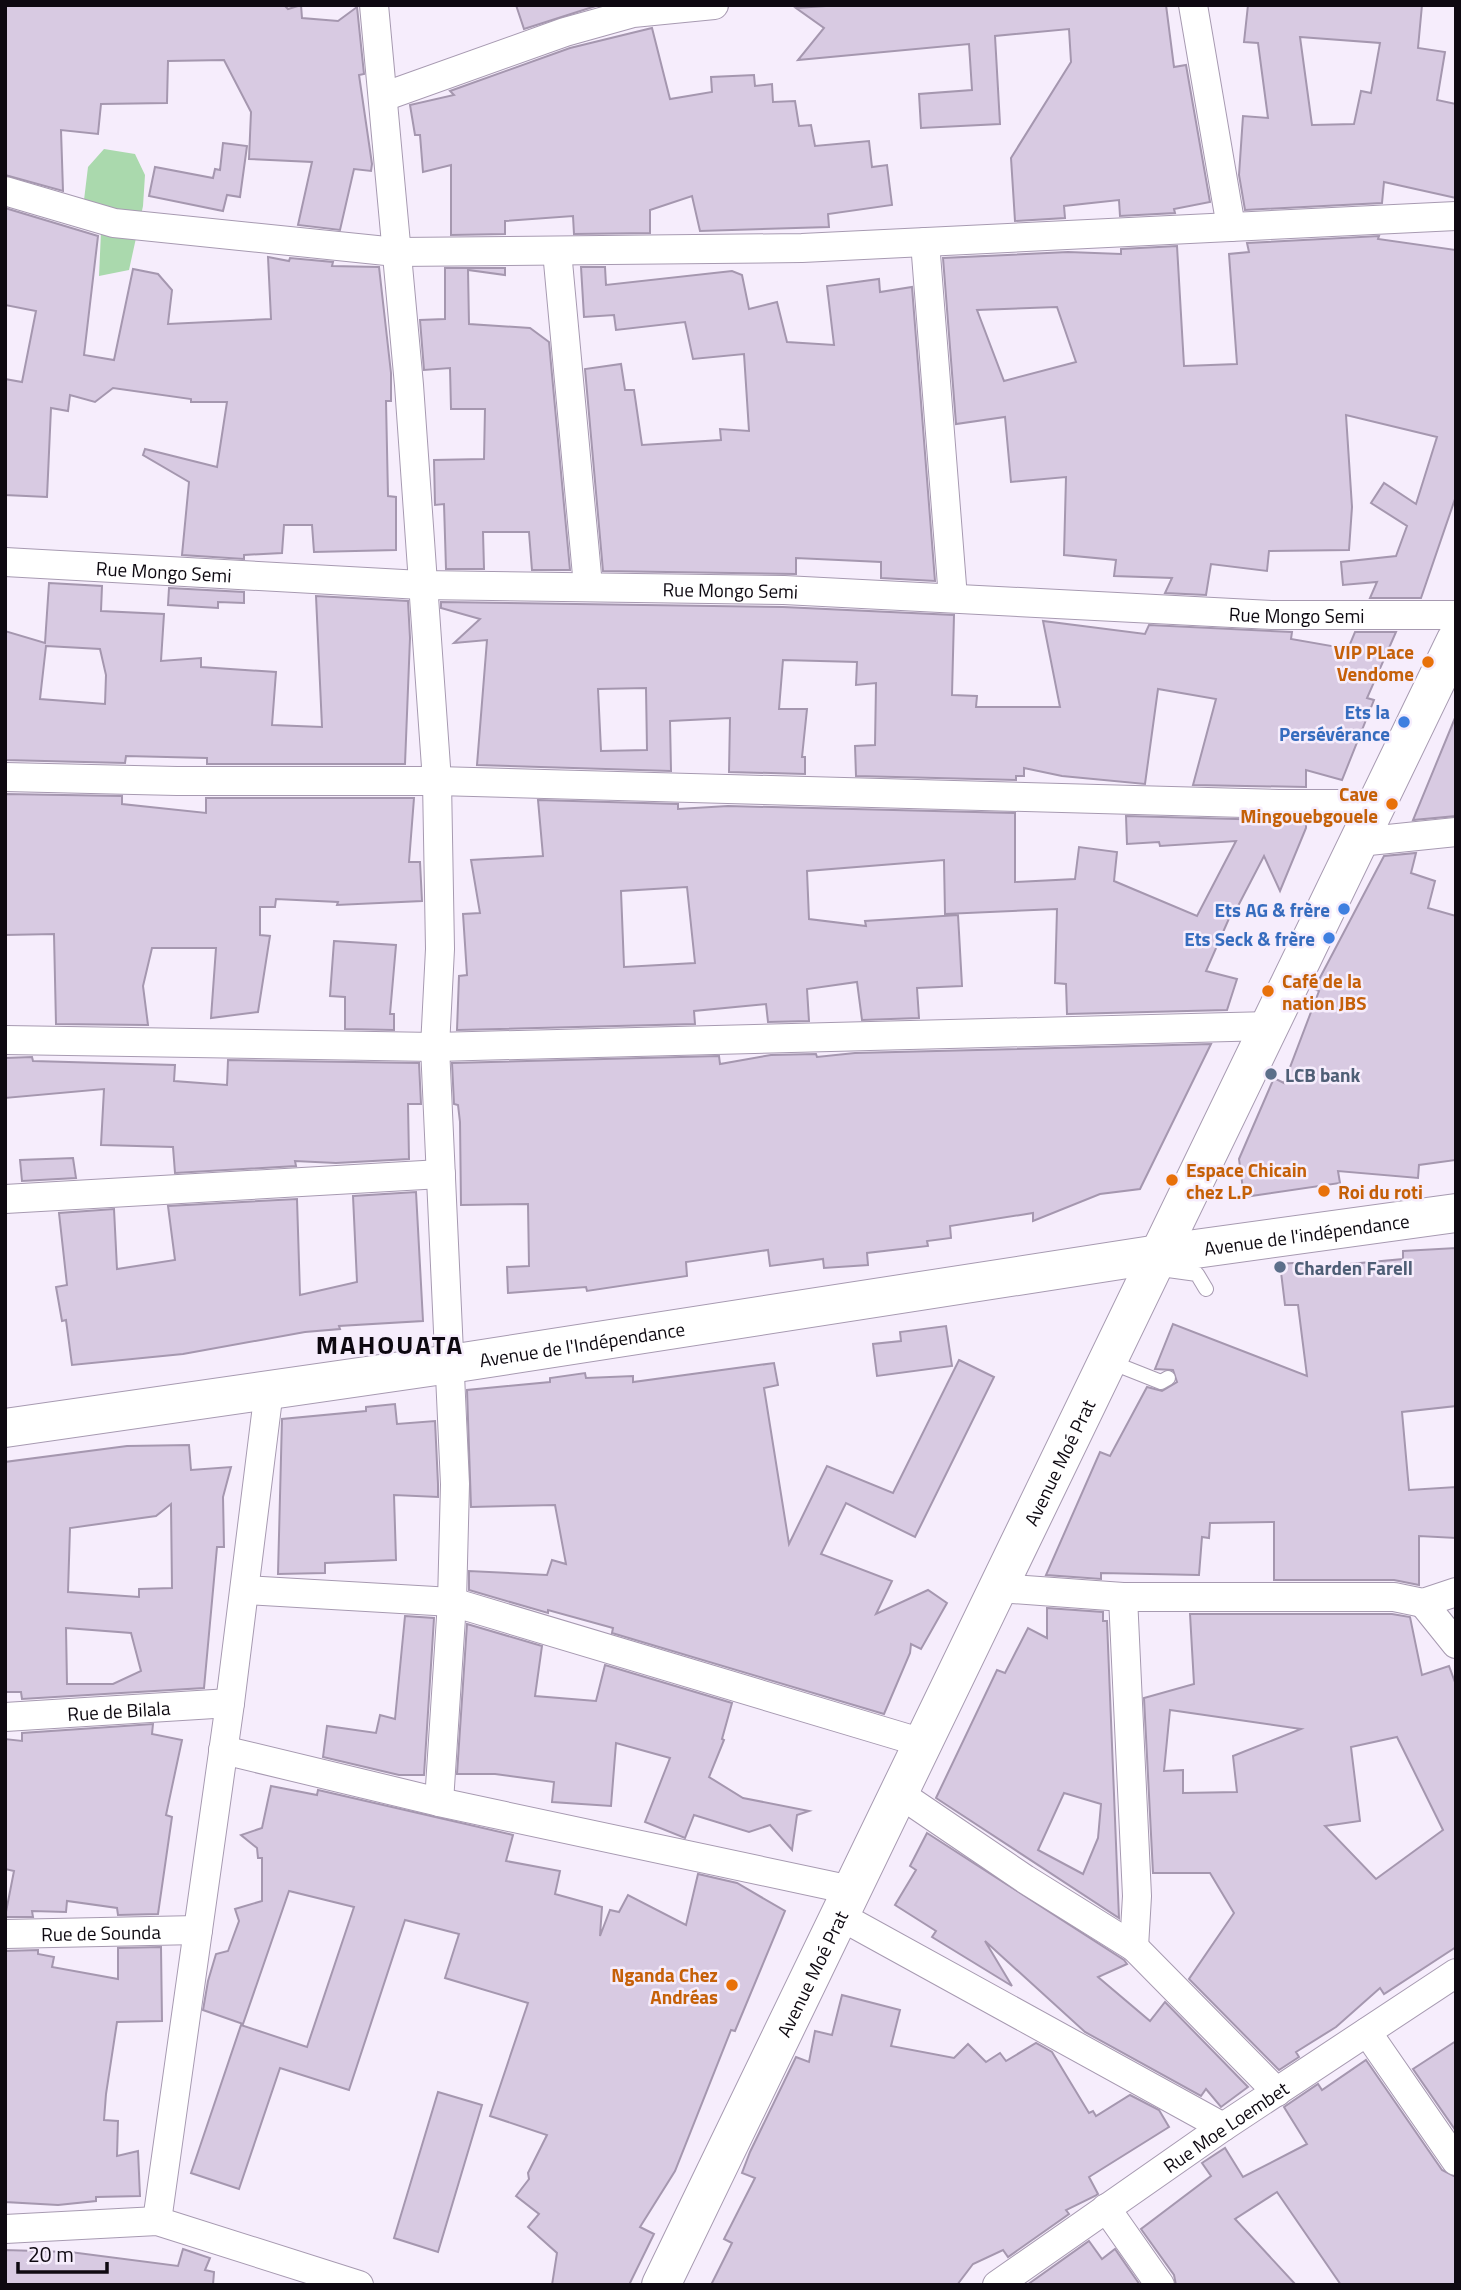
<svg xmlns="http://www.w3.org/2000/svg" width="1461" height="2290" viewBox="0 0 1461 2290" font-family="'Titillium Web',sans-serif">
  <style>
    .grass { fill: #aad9ad }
    .building { fill: #d8cae2; stroke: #a597af; stroke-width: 2; fill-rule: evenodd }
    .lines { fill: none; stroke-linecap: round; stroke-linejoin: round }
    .lane-casing { stroke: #a79ab1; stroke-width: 16 }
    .street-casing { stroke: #a79ab1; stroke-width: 30 }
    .secondary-casing { stroke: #a79ab1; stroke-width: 40 }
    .lane { stroke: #fff; stroke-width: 14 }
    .street { stroke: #fff; stroke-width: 28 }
    .secondary { stroke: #fff; stroke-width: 38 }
    .food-dot { fill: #e8710a; stroke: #f6edfc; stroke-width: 2.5 }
    .shop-dot { fill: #3f7fe0; stroke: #f6edfc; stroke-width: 2.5 }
    .service-dot { fill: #5c6f8a; stroke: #f6edfc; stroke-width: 2.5 }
    .labels { text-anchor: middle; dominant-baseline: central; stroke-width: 5; stroke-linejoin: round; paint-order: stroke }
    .street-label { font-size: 19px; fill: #0e0911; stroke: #f6edfc }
    .food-label { font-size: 19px; font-weight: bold; fill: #c56008; stroke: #f6edfc; text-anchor: end }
    .shop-label { font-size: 19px; font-weight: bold; fill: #366cbe; stroke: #f6edfc; text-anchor: end }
    .service-label { font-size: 19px; font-weight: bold; fill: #4e5e75; stroke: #f6edfc; text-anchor: start }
    .district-label { font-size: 26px; font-weight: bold; letter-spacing: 2px; fill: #0e0911; stroke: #f6edfc }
  </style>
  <rect width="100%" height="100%" fill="#f6edfc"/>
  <polygon class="grass" points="104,149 135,154 145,175 143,206 129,270 99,276 101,232 84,200 88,167"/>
  <g class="building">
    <polygon points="5,5 284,5 288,9 301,5 302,18 338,21 357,7 364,74 359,75 372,164 371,171 354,169 340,230 298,225 312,162 249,159 251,112 224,60 168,61 167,103 101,104 98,134 61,130 63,191 5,175"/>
    <polygon points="516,5 599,5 524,29"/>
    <polygon points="841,5 1166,5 1174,67 1186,65 1210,202 1174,209 1175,213 1120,216 1119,200 1064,206 1065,218 1015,221 1011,158 1071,62 1069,29 995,36 1000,124 921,128 919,94 972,90 969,44 798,60 824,28 796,8"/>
    <path d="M1248 5H1422L1418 48 1445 52 1437 100 1456 104V198L1384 182 1382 203 1245 210 1239 175 1243 116 1268 118 1258 43 1244 42ZM1300 37 1380 43 1371 93 1361 91 1354 124 1312 125Z"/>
    <polygon points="652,28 670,99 712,92 711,77 754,75 755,86 772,84 773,102 795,101 799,126 811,125 815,146 869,141 872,167 887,165 892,205 828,214 829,227 700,231 692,196 650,210 650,233 574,234 573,216 505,221 505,234 451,235 451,165 423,172 420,135 415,135 410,105 454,95 450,91 570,48"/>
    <polygon points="223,143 247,146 240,197 227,195 223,211 149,196 155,167 213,178 215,169 220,170"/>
    <polygon points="5,208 98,236 84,355 114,360 133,269 158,274 172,290 168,324 271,319 268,257 289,261 290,258 333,262 332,266 379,267 391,373 391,401 386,401 388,496 396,497 396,550 314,552 312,525 284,525 282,553 244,555 244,559 182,555 189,482 143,455 145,449 217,467 227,402 191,402 191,399 113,388 95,402 70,395 68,411 51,408 47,497 5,495 5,379 22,382 36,311 5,305"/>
    <path d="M1379 236 1378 239 1456 250V496L1421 598H1370L1377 582 1343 585 1341 562 1396 556 1407 526 1371 503 1384 483 1416 504 1437 437 1346 415 1352 507 1349 550 1269 551 1267 571 1211 564 1206 595 1165 593 1172 578 1114 576 1116 560 1064 555 1066 477 1011 482 1005 417 956 424 943 258 1068 252 1121 254V249L1177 246 1184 366 1237 364 1229 254 1249 252 1247 243ZM1057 307 1076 362 1004 381 977 310Z"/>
    <polygon points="581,267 605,267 606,285 732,271 742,275 749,309 777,302 787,342 834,345 827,286 879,279 880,292 912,287 935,581 881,578 881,562 796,558 796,574 603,571 585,369 621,364 625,390 634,390 642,445 721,440 720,429 749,431 744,354 693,359 685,322 616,330 614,315 584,317"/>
    <polygon points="445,268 505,268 505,275 468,270 469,324 530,328 549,342 570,570 532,570 529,532 483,532 484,569 446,569 444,504 435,505 434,460 484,459 485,409 451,409 450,368 424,370 420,320 445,319"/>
    <path d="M49 583 102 586 101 611 164 614 161 661 201 658V667L276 672 272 725 322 727 316 596 408 601 410 638 405 764H207V758L126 756 125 763 5 760V631L45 643ZM46 646 100 649 106 675 105 704 40 699Z"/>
    <polygon points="169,588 244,592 244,603 218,602 218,608 168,605"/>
    <path d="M441 602 783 607 954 615 952 695 977 696 976 707H1060L1043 621 1145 634 1149 625 1292 632 1291 639 1348 649 1355 632H1396L1367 698 1374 700 1342 780 1306 770V787L1193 785 1216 699 1158 689 1145 784 1062 776 1024 768V776H1016V780L856 776 855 746 875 745 876 683 856 685 857 662 783 660 779 709H807L802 757H805V774L729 772 730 718 670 721 671 771 477 765 487 640 454 643 480 619 441 608ZM646 688 647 750 601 751 598 689Z"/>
    <polygon points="1455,718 1456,816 1413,820"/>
    <polygon points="5,794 122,796 122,804 206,813 206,798 414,798 409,862 420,862 422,901 337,905 338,902 276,899 275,907 260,907 260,935 270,936 258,1012 211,1018 216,948 152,948 143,986 148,1025 56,1024 54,934 5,935"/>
    <path d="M538 800 678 804V809L728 806 1015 813V882L1075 879 1079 847 1117 852 1114 881 1197 916 1236 841 1160 846 1159 842 1127 844 1126 816 1306 821V828L1280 891 1264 856 1237 908 1234 907 1206 971 1237 979 1227 1010 1067 1014 1066 984 1055 983 1057 909 945 914 944 860 807 871 809 919 866 926 865 921 958 915 962 986 917 988 919 1018 862 1020 857 982 807 989 809 1021 768 1022 766 1004 694 1011 695 1024 457 1030 459 976 467 975 463 914 480 913 471 860 543 856ZM687 887 695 963 624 967 621 891Z"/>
    <polygon points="1416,853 1411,873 1435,881 1428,908 1456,916 1456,1160 1419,1165 1418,1178 1338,1171 1340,1183 1244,1197 1239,1159 1274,1078 1284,1083 1319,991 1314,989 1384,856"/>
    <polygon points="334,941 396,945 390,1014 394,1014 394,1030 345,1029 345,997 330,996"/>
    <polygon points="1211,1044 1140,1189 1100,1194 1033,1221 1033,1213 950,1226 951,1238 927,1241 928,1246 867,1253 868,1265 824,1268 823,1259 770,1266 768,1250 686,1262 687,1276 587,1291 586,1287 508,1293 507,1267 529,1266 528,1204 461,1205 460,1122 458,1105 454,1104 452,1063 719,1056 720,1064 771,1055 816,1054 817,1057 855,1053"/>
    <polygon points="32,1057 33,1061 175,1065 174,1081 227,1085 228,1060 419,1063 421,1104 408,1104 409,1159 336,1163 295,1161 296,1166 175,1173 173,1147 101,1145 104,1089 5,1098 5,1058"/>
    <polygon points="73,1158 76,1178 22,1181 20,1160"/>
    <polygon points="416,1192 423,1321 339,1326 340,1329 305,1332 183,1354 72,1365 66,1320 62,1321 56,1287 67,1285 59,1213 114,1209 117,1269 175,1260 168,1206 297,1199 300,1295 357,1282 353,1196"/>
    <polygon points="1456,1248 1456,1406 1402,1412 1409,1490 1456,1487 1456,1538 1419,1536 1419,1585 1394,1580 1274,1580 1274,1522 1210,1523 1209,1538 1202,1537 1199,1575 1101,1573 1101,1579 1046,1575 1100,1452 1110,1456 1147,1387 1162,1391 1177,1382 1173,1370 1155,1369 1173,1324 1307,1376 1298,1305 1285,1305 1280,1264 1306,1262 1306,1268 1403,1259 1403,1251"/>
    <polygon points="946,1326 952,1366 877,1376 873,1344 901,1341 900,1332"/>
    <polygon points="959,1360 994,1377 915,1537 846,1503 821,1554 892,1581 876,1614 928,1590 947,1603 921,1649 911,1644 910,1653 884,1714 612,1633 613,1628 548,1610 548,1613 469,1590 469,1571 547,1575 552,1560 566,1564 555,1505 471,1507 467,1390 550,1382 550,1378 585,1373 586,1378 633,1376 633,1382 774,1363 778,1385 764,1388 789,1544 827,1466 893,1493"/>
    <polygon points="395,1404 397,1424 435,1421 438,1484 438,1497 394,1495 396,1560 325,1563 325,1573 278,1574 282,1419 366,1411 366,1407"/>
    <path d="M189 1445 191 1470 231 1467 223 1497 224 1547H217L204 1688 22 1699 21 1692H5V1462L127 1446ZM171 1504 172 1588 139 1589V1597L68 1592 70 1528 156 1516ZM66 1628 131 1633 141 1671 113 1684H67Z"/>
    <path d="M1047 1608 1103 1612V1621H1107L1119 1918 936 1798 997 1670 1005 1673 1028 1628 1047 1638ZM1064 1793 1101 1804 1098 1838 1083 1874 1038 1850Z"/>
    <path d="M1190 1614H1392L1410 1617 1422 1675 1449 1666 1456 1685V1947L1384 1994 1380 1988 1336 2027 1296 2052 1299 2057 1279 2070 1189 1979 1234 1913 1210 1873H1153L1144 1698 1194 1684ZM1170 1710 1301 1729 1233 1756 1237 1792 1183 1793V1770L1164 1771ZM1397 1737 1443 1830 1376 1879 1325 1826 1360 1821 1351 1747Z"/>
    <polygon points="405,1616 434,1618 424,1775 399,1775 323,1757 327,1726 376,1733 380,1715 395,1719"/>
    <polygon points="467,1624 542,1646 535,1696 596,1701 605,1665 732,1703 722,1739 724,1740 709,1777 743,1798 809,1811 797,1815 792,1850 770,1825 749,1832 694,1815 685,1838 645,1822 670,1758 616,1743 611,1806 552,1802 554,1782 495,1774 457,1774"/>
    <polygon points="153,1724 152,1734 182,1740 166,1815 172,1817 158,1914 118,1915 117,1908 67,1901 66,1912 32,1911 33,1917 5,1917 14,1871 5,1869 5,1739 22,1741 22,1733"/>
    <polygon points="271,1786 317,1795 318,1790 513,1835 506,1861 560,1871 555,1894 602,1907 600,1936 610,1910 619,1912 628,1895 686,1925 698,1874 737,1883 785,1911 735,2031 731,2030 675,2171 640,2227 654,2234 629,2285 552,2285 557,2253 528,2227 539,2214 516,2196 529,2179 528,2173 547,2135 490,2116 528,2003 445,1978 459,1934 405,1920 349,2090 280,2068 239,2189 191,2173 241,2025 307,2047 354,1907 289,1891 243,2024 203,2010 208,1981 216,1954 228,1951 239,1921 235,1909 262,1901 262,1858 258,1858 257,1848 241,1835 262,1828"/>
    <polygon points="927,1833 1124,1960 1127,1964 1098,1977 1150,2021 1165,2002 1248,2087 1221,2107 1206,2089 1201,2096 1085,2032 985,1941 1012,1986 932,1937 936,1931 895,1905 916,1870 910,1866"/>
    <polygon points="161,1947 162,2021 117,2022 106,2094 104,2120 118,2121 117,2156 138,2151 140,2196 96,2197 96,2201 58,2205 5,2202 5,1951 38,1950 38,1954 54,1957 52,1967 118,1979 118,1948"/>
    <polygon points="842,1995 900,2010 891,2046 954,2058 968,2044 986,2062 1000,2053 1006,2061 1036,2043 1052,2052 1089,2113 1093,2111 1096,2116 1130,2095 1159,2110 1169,2127 1089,2177 1098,2194 1095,2196 1066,2210 1069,2214 1008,2257 1003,2250 973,2264 957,2285 711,2285 732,2243 724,2239 755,2178 742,2173 750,2152 796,2057 809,2062 815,2031 832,2035"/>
    <polygon points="1456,2041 1456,2131 1413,2069"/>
    <polygon points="1366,2060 1442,2170 1456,2177 1456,2285 1341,2285 1277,2192 1235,2219 1296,2285 1176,2285 1174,2275 1141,2229 1211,2176 1202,2163 1225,2148 1243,2177 1307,2144 1284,2107 1318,2084 1322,2090"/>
    <polygon points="438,2092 482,2105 438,2252 394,2238"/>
    <polygon points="1089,2241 1102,2259 1115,2249 1140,2285 1027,2285"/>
    <polygon points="183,2249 210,2258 205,2270 214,2272 213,2285 5,2284 5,2250 70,2252 178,2266"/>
  </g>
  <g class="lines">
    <defs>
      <g id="lane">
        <polyline points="1161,1269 1197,1274 1206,1289"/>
        <polyline points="1108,1361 1161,1382 1168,1378"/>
      </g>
      <g id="street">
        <polyline points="374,5 409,385 437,781 440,949 435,1047 455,1484 452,1602 439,1802"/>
        <polyline points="1193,5 1231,227"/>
        <polyline points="383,97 565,32 633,13 714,5"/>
        <polyline points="5,191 114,223 396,252 802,248 1456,216"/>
        <polyline points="925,242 953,598"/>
        <polyline points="557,251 588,586"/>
        <path id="s1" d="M5 562 421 585 784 590 1272 615H1456"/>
        <polyline points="5,777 177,781 437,781 1279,804 1375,804"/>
        <polyline points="1359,842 1456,832"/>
        <polyline points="5,1040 435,1047 1270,1026"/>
        <polyline points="5,1199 441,1174"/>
        <polyline points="999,1588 1123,1597 1394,1597 1423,1603 1456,1592"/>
        <polyline points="245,1590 452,1602 923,1743"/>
        <polyline points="1123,1597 1137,1896 1134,1947"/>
        <polyline points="1423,1603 1456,1644"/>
        <path id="s2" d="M5 1717 230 1703"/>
        <polyline points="223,1750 439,1802 851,1890"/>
        <polyline points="900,1794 1025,1879 1134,1947 1277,2092"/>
        <polyline points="840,1916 1223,2127"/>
        <path id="s3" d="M5 1934 198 1930"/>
        <polyline points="1367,2032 1456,2161"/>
        <polyline points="1106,2208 1160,2285"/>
        <polyline points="157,2221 230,1703 269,1390"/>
        <polyline points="5,2229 157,2221 359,2285"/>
        <path id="s4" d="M997 2285 1223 2127 1456 1973"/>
      </g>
      <g id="secondary">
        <path id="s5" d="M5 1428 450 1364 1159 1254 1456 1213"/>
        <path id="s6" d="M661 2285 1456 640"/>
      </g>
    </defs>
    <use href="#lane" class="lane-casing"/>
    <use href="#street" class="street-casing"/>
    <use href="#secondary" class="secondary-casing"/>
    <use href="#lane" class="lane"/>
    <use href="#street" class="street"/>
    <use href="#secondary" class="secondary"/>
  </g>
  <g class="food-dot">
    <circle cx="1428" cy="662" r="7"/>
    <circle cx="1392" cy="804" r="7"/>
    <circle cx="1268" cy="991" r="7"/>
    <circle cx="1172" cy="1180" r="7"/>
    <circle cx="1324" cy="1191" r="7"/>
    <circle cx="732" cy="1985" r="7"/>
  </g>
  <g class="shop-dot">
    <circle cx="1404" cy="722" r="7"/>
    <circle cx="1344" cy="909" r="7"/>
    <circle cx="1329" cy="938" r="7"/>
  </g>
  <g class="service-dot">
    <circle cx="1271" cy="1074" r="7"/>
    <circle cx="1280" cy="1267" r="7"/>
  </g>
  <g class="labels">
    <g class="street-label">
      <text stroke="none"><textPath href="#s1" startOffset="159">Rue Mongo Semi</textPath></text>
      <text stroke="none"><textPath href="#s1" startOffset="726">Rue Mongo Semi</textPath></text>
      <text stroke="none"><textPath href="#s1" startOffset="1293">Rue Mongo Semi</textPath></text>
      <text stroke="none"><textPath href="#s5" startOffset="1316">Avenue de l'indépendance</textPath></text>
      <text stroke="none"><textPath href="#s5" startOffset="583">Avenue de l'Indépendance</textPath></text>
      <text stroke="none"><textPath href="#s6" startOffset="914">Avenue Moé Prat</textPath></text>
      <text stroke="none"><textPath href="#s2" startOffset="114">Rue de Bilala</textPath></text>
      <text stroke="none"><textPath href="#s3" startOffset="96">Rue de Sounda</textPath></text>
      <text stroke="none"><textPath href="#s6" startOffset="346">Avenue Moé Prat</textPath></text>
      <text stroke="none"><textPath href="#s4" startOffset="278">Rue Moe Loembet</textPath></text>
    </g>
    <g class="food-label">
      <text x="1414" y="651">VIP PLace<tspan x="1414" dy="22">Vendome</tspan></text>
      <text x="1378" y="793">Cave<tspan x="1378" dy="22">Mingouebgouele</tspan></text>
      <text x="1282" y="980" text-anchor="start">Café de la<tspan x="1282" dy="22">nation JBS</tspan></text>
      <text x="1186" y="1169" text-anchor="start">Espace Chicain<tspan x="1186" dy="22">chez L.P</tspan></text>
      <text x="1338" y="1191" text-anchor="start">Roi du roti</text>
      <text x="718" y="1974">Nganda Chez<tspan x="718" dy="22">Andréas</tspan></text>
    </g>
    <g class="shop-label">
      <text x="1390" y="711">Ets la<tspan x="1390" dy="22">Persévérance</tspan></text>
      <text x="1330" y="909">Ets AG &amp; frère</text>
      <text x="1315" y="938">Ets Seck &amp; frère</text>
    </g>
    <g class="service-label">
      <text x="1285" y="1074">LCB bank</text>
      <text x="1294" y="1267">Charden Farell</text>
    </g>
    <g class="district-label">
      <text x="390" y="1344">MAHOUATA</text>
    </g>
  </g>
  <rect width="1461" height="2290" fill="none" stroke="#0e0911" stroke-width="14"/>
  <path d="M18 2262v10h89v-10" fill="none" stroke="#0e0911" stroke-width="3.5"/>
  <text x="28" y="2262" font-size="21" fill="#0e0911" stroke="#f6edfc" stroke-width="5" paint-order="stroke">20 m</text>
</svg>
